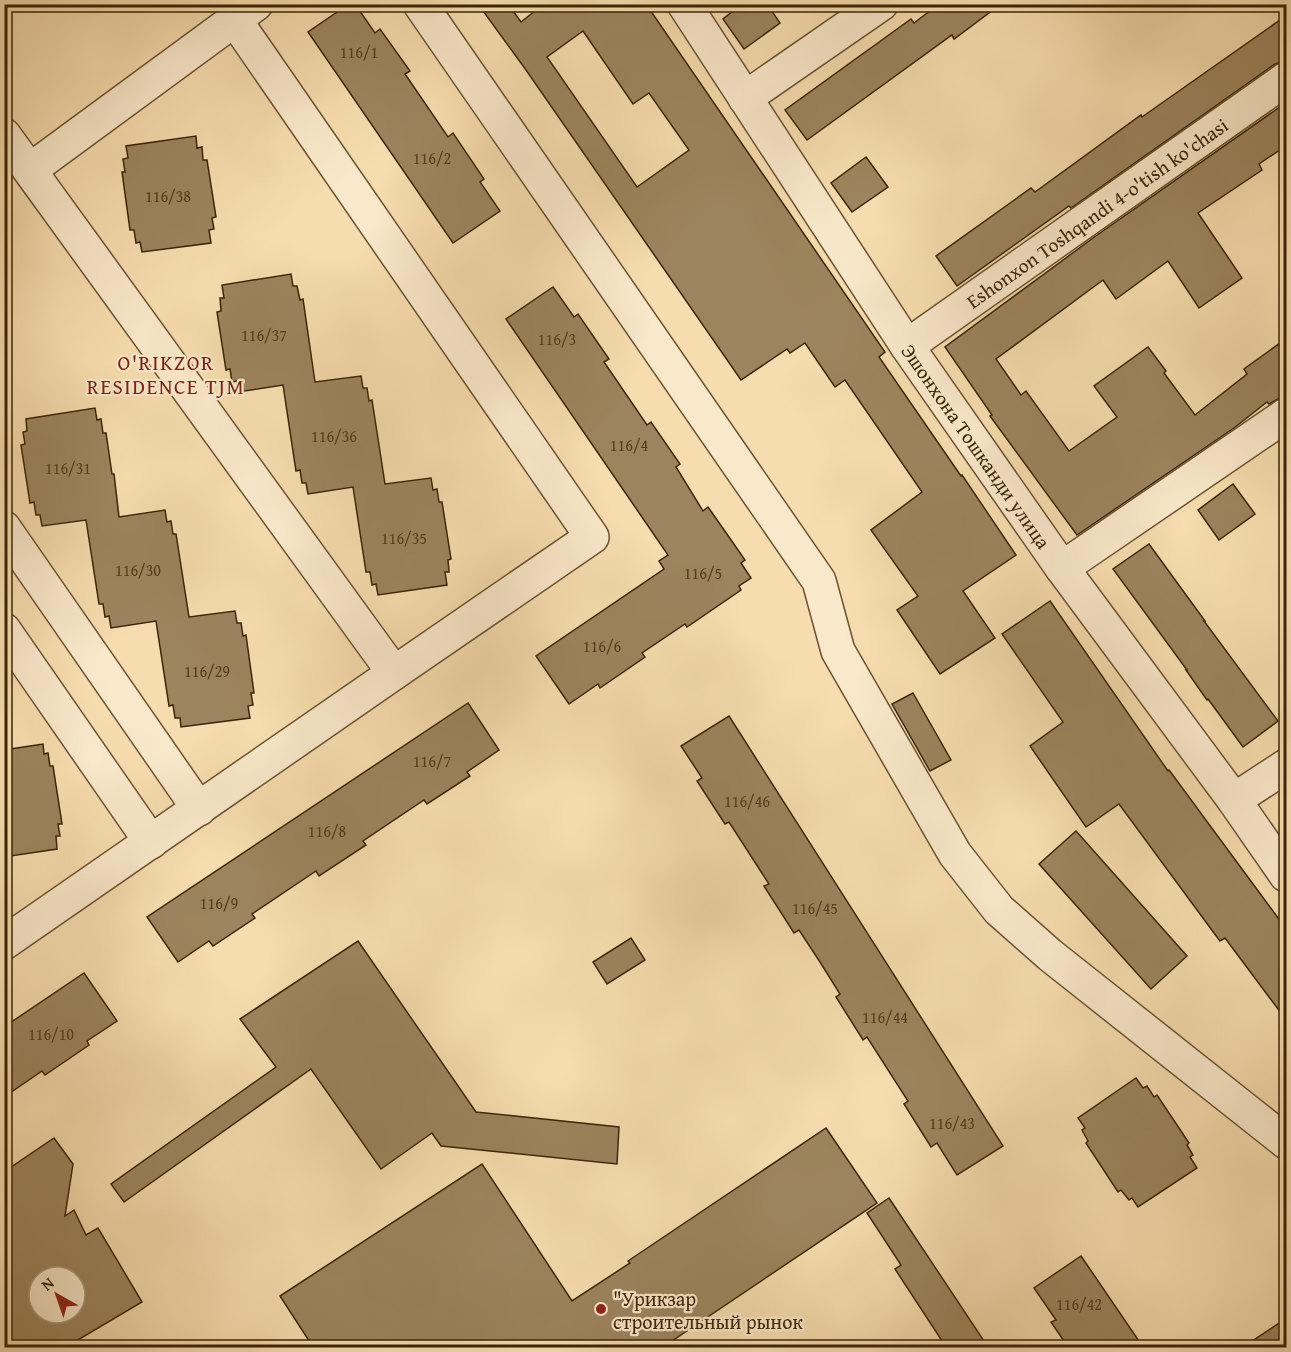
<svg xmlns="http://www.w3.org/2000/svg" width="1291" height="1352" viewBox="0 0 1291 1352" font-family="'Gentium Book Plus',serif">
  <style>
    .building { fill: #9c845e; stroke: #3b2507; stroke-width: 1.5; fill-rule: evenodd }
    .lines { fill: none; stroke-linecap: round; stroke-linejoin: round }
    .minor-casing { stroke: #6a5331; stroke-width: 36 }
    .minor { stroke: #f9e8ca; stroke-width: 33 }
    .poi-dot { fill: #8f2418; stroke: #f9e8ca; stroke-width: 2 }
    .labels { text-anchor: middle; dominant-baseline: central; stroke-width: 4.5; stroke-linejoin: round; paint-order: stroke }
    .number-label { font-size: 16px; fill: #533d1d }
    .street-label { font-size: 20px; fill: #3b2507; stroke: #f9e8ca }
    .poi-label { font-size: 20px; fill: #3b2507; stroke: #f9e8ca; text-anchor: start }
    .neighbourhood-label { font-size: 21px; letter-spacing: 1.5px; fill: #7a1f14; stroke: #f9e8ca }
  </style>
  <rect width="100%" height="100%" fill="#f6dcae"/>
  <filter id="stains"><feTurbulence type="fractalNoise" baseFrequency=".00333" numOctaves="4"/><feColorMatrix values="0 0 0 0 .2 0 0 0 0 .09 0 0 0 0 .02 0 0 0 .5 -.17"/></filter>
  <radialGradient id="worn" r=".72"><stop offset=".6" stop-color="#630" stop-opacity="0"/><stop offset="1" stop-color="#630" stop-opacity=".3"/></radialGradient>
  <g class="building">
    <polygon points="349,4 355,4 375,33 380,29 410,71 405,74 448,137 453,133 484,179 480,182 500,211 453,243 308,32"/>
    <path d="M478 4H508L521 22 544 4H646L885 352 879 357 961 476 962 475 1016 555 963 591 995 638 940 674 897 610 918 596 871 530 922 492 845 380 835 387 805 343 790 353 787 349 741 380 526 70ZM583 31 633 104 649 93 689 150 637 187 547 57Z"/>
    <polygon points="742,4 767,4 780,23 744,49 723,19"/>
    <polygon points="939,4 1001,4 954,39 952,35 807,140 785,110 911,19 914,23"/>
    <polygon points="1287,15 1287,61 1275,64 1071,208 1069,206 957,286 936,256 1031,188 1035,192 1141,115 1142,117"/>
    <polygon points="1287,102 1287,145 1259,164 1262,170 1198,213 1242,278 1199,308 1168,261 1116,299 1103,280 996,359 1021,395 1026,391 1069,451 1117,417 1094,386 1148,347 1166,371 1164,373 1195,415 1247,374 1244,369 1287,338 1287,394 1269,404 1267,402 1234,428 1077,535 990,416 992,415 945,347 1093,238"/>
    <polygon points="196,136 197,148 202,147 203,160 207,160 216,217 212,218 214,229 209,230 211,243 142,252 140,242 136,243 134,230 130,230 122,172 125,172 123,159 128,158 126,146"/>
    <polygon points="866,157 888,187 852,212 831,183"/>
    <polygon points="291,274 293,286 297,286 300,300 303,299 315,382 361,376 363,388 367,388 369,401 372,400 385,484 431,478 433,490 437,489 439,502 442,502 451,559 448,560 449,572 445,572 447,585 378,595 376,584 372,585 370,572 366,572 353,487 308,494 306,483 302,483 300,470 296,471 283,385 238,392 237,381 232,382 230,369 226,370 217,312 221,311 220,298 224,298 222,285"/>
    <polygon points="553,287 574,317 578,314 609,359 604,362 647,425 651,422 680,464 676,467 703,511 708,507 729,537 745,560 741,563 751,578 739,586 741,590 687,627 685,624 642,653 645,657 600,688 598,684 569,704 536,656 664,569 659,561 668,555 506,319"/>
    <polygon points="95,408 97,420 101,419 103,433 106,433 112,474 114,474 119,517 165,510 167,522 171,521 173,534 176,534 189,617 235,611 237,623 241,623 243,636 246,635 254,693 251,693 253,705 248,706 250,718 181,727 180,718 175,718 173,705 169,706 156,621 111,628 109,616 105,617 103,604 99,604 86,520 42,526 40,515 36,515 34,502 30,503 21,445 25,444 23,432 27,431 26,419"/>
    <polygon points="1233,484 1255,514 1219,540 1198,510"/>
    <polygon points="1149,544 1205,621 1204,621 1278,721 1243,747 1208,699 1207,700 1186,670 1187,670 1113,569"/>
    <polygon points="1050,601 1168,771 1169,770 1287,930 1287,1021 1225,938 1220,941 1214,933 1119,804 1086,827 1030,746 1063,722 1002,634"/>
    <polygon points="913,693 951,760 930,771 892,704"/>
    <polygon points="468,703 499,750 467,772 470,776 427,804 424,800 363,841 366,845 319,876 316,871 252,914 255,918 213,946 209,941 178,962 147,917"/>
    <polygon points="729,716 1003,1146 957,1175 937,1143 931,1147 904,1104 908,1101 867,1037 863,1040 836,997 840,994 820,962 799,930 794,933 764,886 769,884 729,822 725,824 697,781 702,778 681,746"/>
    <polygon points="43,744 44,754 48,753 50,766 53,766 62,824 58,824 60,836 56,836 57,849 4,857 4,750"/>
    <polygon points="1076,831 1187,956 1151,989 1039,864"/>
    <polygon points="631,938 645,960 607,984 593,962"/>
    <polygon points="358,941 476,1112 619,1127 617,1164 441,1146 432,1133 381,1169 311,1069 124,1202 111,1184 276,1067 240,1019"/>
    <polygon points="84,973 117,1021 87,1041 89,1045 45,1075 42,1071 4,1097 4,1027"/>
    <polygon points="1136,1078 1143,1088 1147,1086 1154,1097 1157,1095 1189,1143 1187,1145 1193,1155 1190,1157 1197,1168 1138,1207 1132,1198 1129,1200 1121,1190 1118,1192 1086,1143 1088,1141 1082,1130 1085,1128 1078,1118"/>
    <polygon points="826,1128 877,1203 663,1347 313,1347 280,1296 482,1164 572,1301 630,1263 628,1261"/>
    <path d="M54 1138 73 1164 65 1216 74 1210 86 1235 98 1228 142 1302 66 1347H4V1172ZM39 1277H75V1313H39Z"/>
    <polygon points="889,1198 988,1347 946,1347 895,1269 901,1265 867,1213"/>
    <polygon points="1081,1256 1143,1347 1068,1347 1051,1322 1056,1320 1034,1288"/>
    <polygon points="1287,1318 1287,1347 1243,1347"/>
  </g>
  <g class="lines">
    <defs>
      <g id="minor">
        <polyline points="420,4 819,581 838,651 955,854 999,910 1050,955 1286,1142"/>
        <path id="s1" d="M684 4 907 346 1062 568 1234 800 1286 875"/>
        <polyline points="235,20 592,537 394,673"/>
        <polyline points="745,98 881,4"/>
        <polyline points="4,135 394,673 4,943"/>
        <polyline points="30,170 256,4"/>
        <path id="s2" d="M907 346 1286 79"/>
        <polyline points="4,528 199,809"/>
        <polyline points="1062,568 1286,415"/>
        <polyline points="4,630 151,842"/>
        <polyline points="1234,800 1286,766"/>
      </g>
    </defs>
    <use href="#minor" class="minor-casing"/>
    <use href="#minor" class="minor"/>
  </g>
  <circle class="poi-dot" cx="601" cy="1309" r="6"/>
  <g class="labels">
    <g class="number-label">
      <text x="359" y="52">116/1</text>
      <text x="432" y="158">116/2</text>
      <text x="168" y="196">116/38</text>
      <text x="264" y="335">116/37</text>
      <text x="557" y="339">116/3</text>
      <text x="334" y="436">116/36</text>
      <text x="629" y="445">116/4</text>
      <text x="68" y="468">116/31</text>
      <text x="404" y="538">116/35</text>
      <text x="138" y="570">116/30</text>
      <text x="703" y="573">116/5</text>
      <text x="602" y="646">116/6</text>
      <text x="207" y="671">116/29</text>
      <text x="432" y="761">116/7</text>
      <text x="747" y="801">116/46</text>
      <text x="327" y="831">116/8</text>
      <text x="219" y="903">116/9</text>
      <text x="815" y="908">116/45</text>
      <text x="885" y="1017">116/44</text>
      <text x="51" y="1034">116/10</text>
      <text x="952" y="1123">116/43</text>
      <text x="1079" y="1304">116/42</text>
    </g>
    <g class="street-label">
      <text stroke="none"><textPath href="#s2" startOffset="232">Eshonxon Toshqandi 4-o'tish ko'chasi</textPath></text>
      <text stroke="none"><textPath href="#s1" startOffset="530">Эшонхона Тошканди улица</textPath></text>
    </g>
    <g class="poi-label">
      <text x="613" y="1298">"Урикзар<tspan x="613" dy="23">строительный рынок</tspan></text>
    </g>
    <g class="neighbourhood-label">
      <text x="166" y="362">O'RIKZOR<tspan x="166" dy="24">RESIDENCE TJM</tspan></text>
    </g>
  </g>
  <rect width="1291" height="1352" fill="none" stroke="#f6dcae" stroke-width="24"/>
  <rect x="6" y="6" width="1279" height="1340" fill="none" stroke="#3b2507" stroke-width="3"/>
  <rect x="12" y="12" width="1267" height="1328" fill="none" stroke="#3b2507" stroke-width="1.5"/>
  <g transform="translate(57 1295) rotate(320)"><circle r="28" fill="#f9e8ca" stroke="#ad9a7c" stroke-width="1.5"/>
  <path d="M0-4.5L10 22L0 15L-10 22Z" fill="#8f2418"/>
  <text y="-9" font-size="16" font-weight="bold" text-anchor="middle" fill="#3b2507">N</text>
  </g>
  <rect width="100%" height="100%" filter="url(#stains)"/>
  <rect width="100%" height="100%" fill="url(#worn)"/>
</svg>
